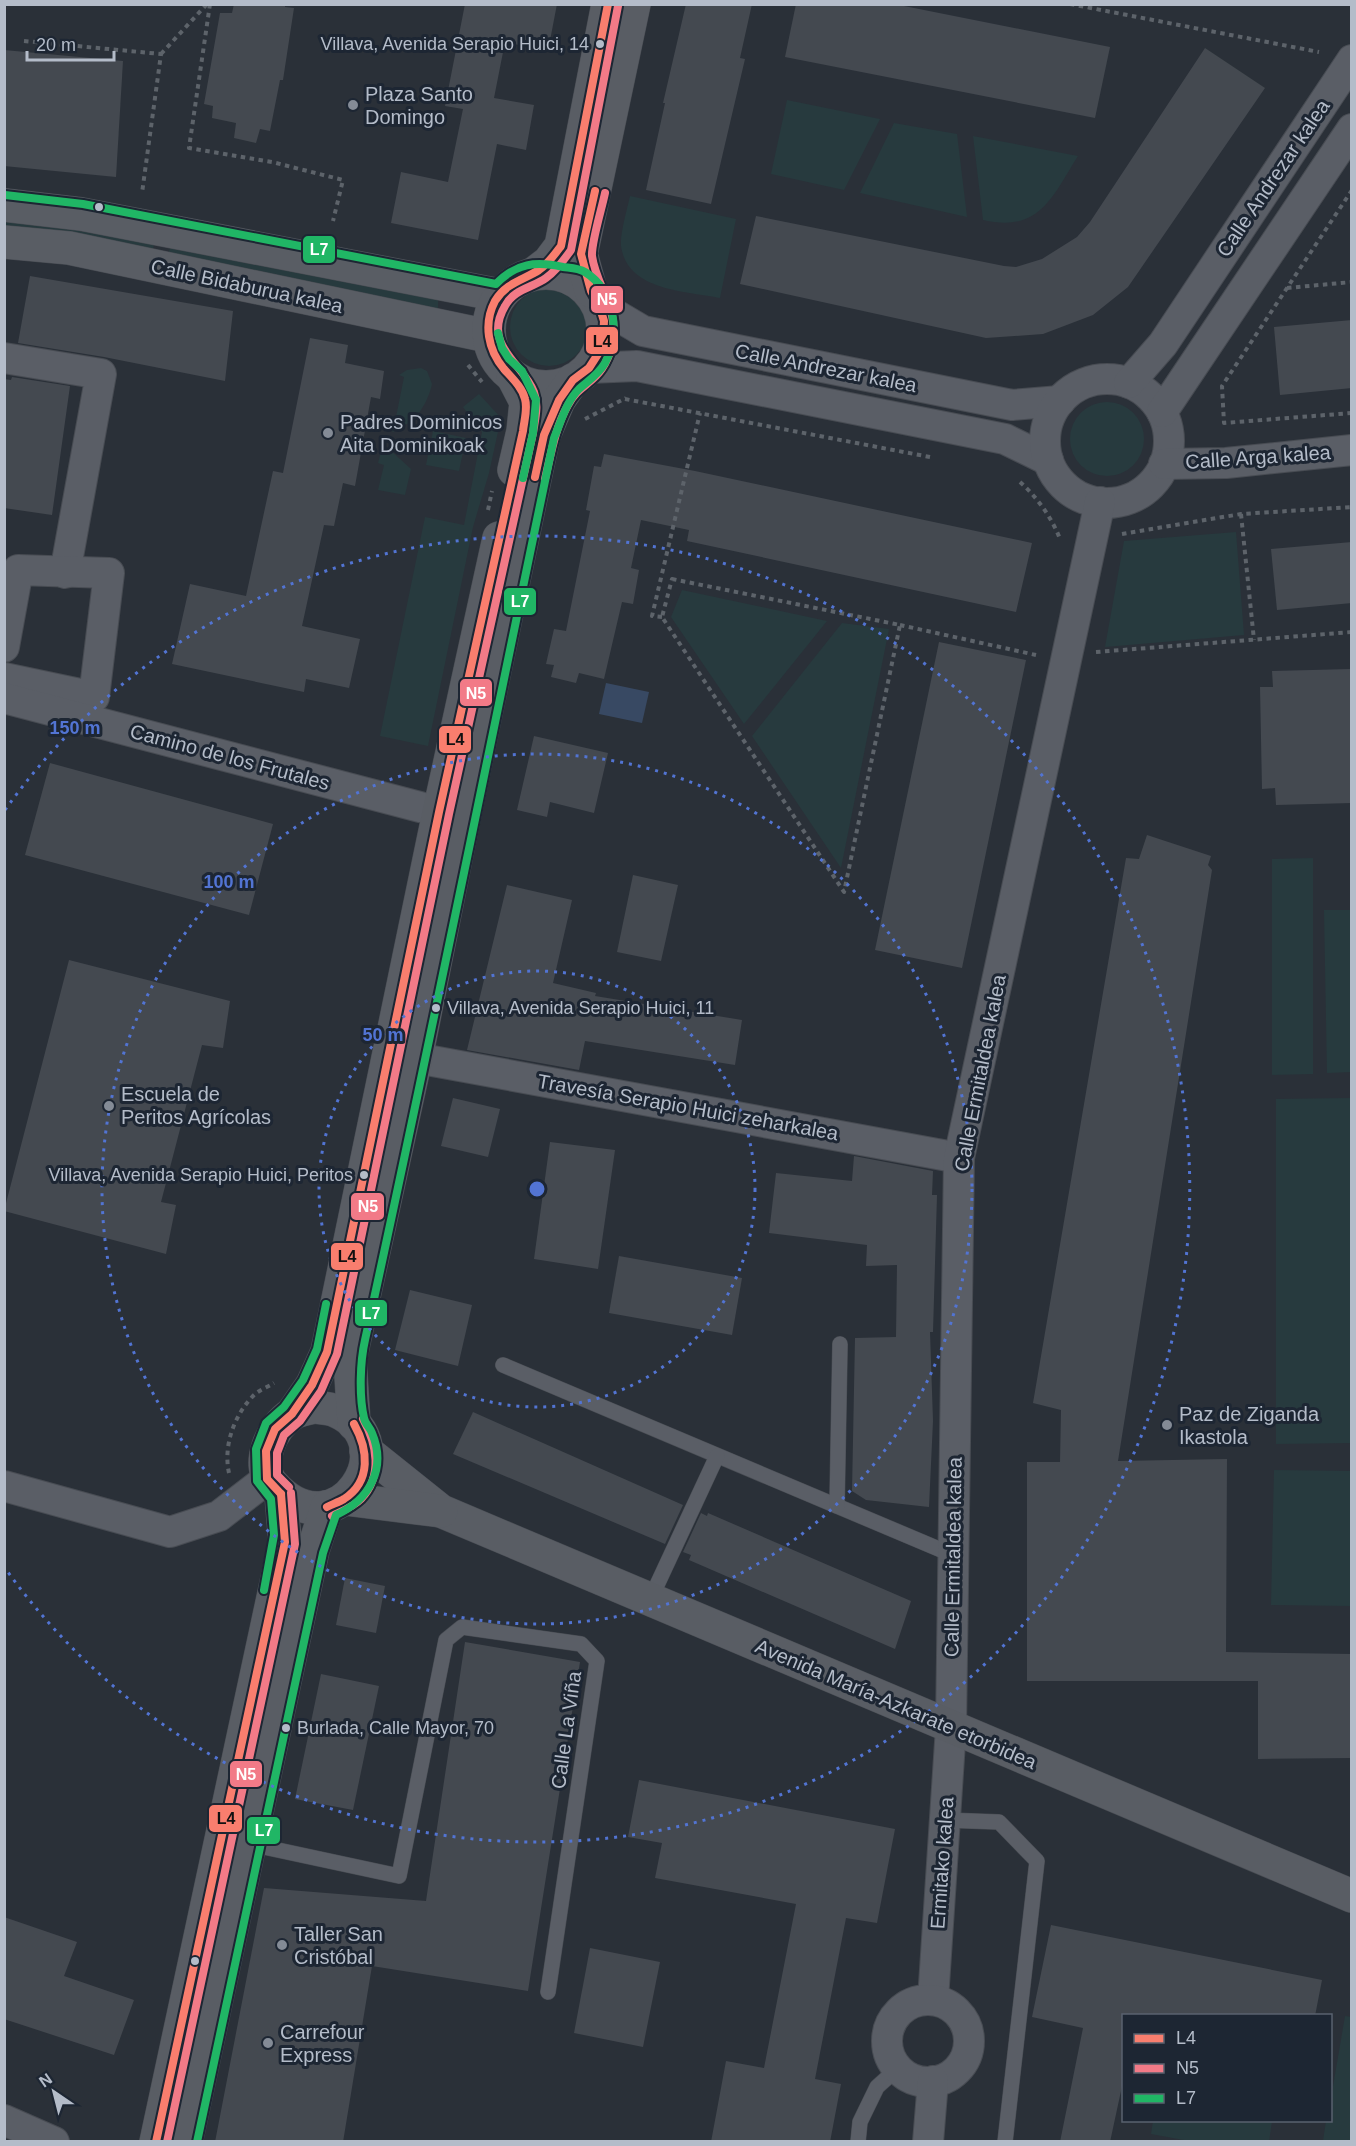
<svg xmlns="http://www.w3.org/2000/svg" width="1356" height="2146" viewBox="0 0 1356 2146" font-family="Arial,sans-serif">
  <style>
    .green { fill: #273a3e }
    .water { fill: #384963 }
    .building { fill: #444950 }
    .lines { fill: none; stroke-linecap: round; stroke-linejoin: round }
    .lane-casing { stroke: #484c53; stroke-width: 16 }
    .street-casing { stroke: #484c53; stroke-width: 32 }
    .secondary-casing { stroke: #484c53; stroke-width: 34 }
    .path { stroke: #5d636a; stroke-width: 4; stroke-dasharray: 4.5 4.5; stroke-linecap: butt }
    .lane { stroke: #5a5e66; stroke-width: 15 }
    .street { stroke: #5a5e66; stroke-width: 30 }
    .secondary { stroke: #595d64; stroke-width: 33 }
    .bus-1-casing { stroke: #1d2633; stroke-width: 12 }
    .bus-2-casing { stroke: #1d2633; stroke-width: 12 }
    .bus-3-casing { stroke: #1d2633; stroke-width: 12 }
    .bus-1 { stroke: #f97e6e; stroke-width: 8 }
    .bus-2 { stroke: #f27a87; stroke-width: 8 }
    .bus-3 { stroke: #20b665; stroke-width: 8 }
    .ring { fill: none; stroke: #5274d3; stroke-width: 3; stroke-dasharray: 3 6 }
    .bus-dot { fill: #b4bcc9; stroke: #1d2633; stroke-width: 2 }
    .poi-dot { fill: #848b96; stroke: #1d2633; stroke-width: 2 }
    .labels { text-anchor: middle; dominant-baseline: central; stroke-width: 6; stroke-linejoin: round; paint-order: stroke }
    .bus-label { font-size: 18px; fill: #b4bcc9; stroke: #1d2633; text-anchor: end }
    .poi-label { font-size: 20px; fill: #b4bcc9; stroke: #1d2633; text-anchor: start }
    .street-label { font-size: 20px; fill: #b4bcc9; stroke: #1d2633 }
    .centre { fill: #5274d3; stroke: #1d2633; stroke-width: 3 }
    .ring-label { font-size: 18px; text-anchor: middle; font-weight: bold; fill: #5274d3; stroke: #1d2633; stroke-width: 6; stroke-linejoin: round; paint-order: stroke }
    .line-badge { stroke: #1d2633; stroke-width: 2 }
    .badge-label { font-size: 16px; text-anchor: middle; font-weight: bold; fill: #fff }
    .pale-badge-label { font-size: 16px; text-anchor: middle; font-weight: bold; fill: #111 }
  </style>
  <rect width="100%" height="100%" fill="#2a3038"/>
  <g class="green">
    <polygon points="787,100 880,119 844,190 771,174"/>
    <polygon points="894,123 957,134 967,217 860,193"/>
    <path d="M973 136 1078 156C1052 197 1040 233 983 220Z"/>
    <path d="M630 196 736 219 720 298C686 291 627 291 621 246 620 233 627 210 630 196Z"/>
    <polygon points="5,216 155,237 152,256 5,238"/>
    <polygon points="173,240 438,294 438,315 166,260"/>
    <circle cx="549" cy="327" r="39"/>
    <path d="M421 368 427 371 432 384C429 398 418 422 402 426V429L396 427 394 432 384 428 387 416 396 417 404 377 399 375 407 370Z"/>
    <polygon points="479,394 501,418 489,473 473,527 428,746 380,736 425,517 464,525 482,432 463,407"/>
    <circle cx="1107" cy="439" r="37"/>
    <polygon points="433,431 466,438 459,471 426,465"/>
    <polygon points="382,448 390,450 411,469 405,495 378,490 384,465 378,463"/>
    <polygon points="1236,532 1244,635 1105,647 1124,541"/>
    <polygon points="682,590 827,621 744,724 671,617"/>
    <polygon points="842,623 889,629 841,868 752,736"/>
    <polygon points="1313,858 1313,1074 1272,1075 1272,859"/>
    <polygon points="1324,910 1351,910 1351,1072 1327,1073"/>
    <polygon points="1351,1098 1351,1443 1276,1444 1276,1099"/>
    <polygon points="1274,1470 1351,1471 1351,1606 1271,1605"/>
    <polygon points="1345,2016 1351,2017 1351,2141 1323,2141 1326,2121 1330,2120 1331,2098"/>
    <polygon points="1153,2121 1153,2120 1272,2121 1269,2142 1189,2141 1151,2134"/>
  </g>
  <polygon class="water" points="606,683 649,692 642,723 599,714"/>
  <g class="building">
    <polygon points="234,4 285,4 285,7 294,8 283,80 280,80 270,131 260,129 256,143 234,138 236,123 212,118 213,106 204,104 220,13 232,13"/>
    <polygon points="465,4 557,4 548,51 505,42 494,98 534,105 526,150 497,144 478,240 391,223 401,172 448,182 463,109 445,106"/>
    <polygon points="686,4 752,4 740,58 745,59 711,204 646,190 665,103 663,103"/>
    <polygon points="796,4 894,4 1110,47 1095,118 785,57"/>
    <polygon points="1205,48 1265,88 1128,287 1093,315 1043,334 986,338 740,284 756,216 1004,266 1016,267 1042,259 1077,237 1090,222"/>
    <polygon points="4,50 123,61 116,177 4,166"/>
    <polygon points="30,276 233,311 225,381 104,357 18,343"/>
    <polygon points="1352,320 1352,388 1280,395 1274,327"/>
    <polygon points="310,338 348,345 345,363 384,371 380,399 371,397 355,486 343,483 334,526 324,525 302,626 360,639 349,688 306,679 304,692 172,664 190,584 246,596 273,471 283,473"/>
    <polygon points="12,377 70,386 52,515 4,508 4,379 11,380"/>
    <polygon points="604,454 695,471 1032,543 1016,612 687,541 689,530 641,520 631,568 639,570 633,604 622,602 604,679 579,673 576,683 551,677 554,665 546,664 554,629 566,631 590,511 586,510 594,466 601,467"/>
    <polygon points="1352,542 1352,603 1277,610 1271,549"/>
    <polygon points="939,642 1026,660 962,968 875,950"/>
    <polygon points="1352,669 1352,803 1276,805 1275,788 1262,789 1260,687 1273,687 1272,671"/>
    <polygon points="534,736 608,753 594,813 550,802 547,817 517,810"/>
    <polygon points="50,763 273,824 249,915 25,855"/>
    <polygon points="1147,835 1211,856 1208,865 1212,870 1118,1461 1227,1459 1226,1652 1352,1654 1352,1758 1258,1759 1258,1681 1027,1681 1027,1462 1060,1462 1061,1410 1033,1403 1126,858 1139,859"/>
    <polygon points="633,875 678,885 661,961 617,952"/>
    <polygon points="507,885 572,900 553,983 596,993 595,996 742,1020 735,1065 585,1041 579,1070 467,1050"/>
    <polygon points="69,960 230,1001 223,1048 202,1045 161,1202 176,1205 166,1254 4,1211"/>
    <polygon points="453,1098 500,1109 488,1157 441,1146"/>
    <polygon points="550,1142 615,1150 598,1269 534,1259"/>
    <polygon points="854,1156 933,1171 932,1195 937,1195 933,1332 930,1332 933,1421 929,1507 866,1500 852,1491 855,1338 896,1337 897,1265 866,1266 867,1245 769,1233 776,1173 852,1181"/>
    <polygon points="619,1256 742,1278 732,1335 609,1313"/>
    <polygon points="410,1290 472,1305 458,1366 395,1350"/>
    <polygon points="473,1412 683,1505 665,1544 453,1454"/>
    <polygon points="701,1513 707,1516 708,1513 911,1601 895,1649 689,1560 691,1555 683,1552"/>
    <polygon points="345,1578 385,1586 376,1633 336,1625"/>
    <polygon points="465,1642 580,1662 528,1991 372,1966 343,2142 215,2142 264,1888 426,1901"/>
    <polygon points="321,1674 379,1686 353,1810 295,1799"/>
    <polygon points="639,1780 895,1829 877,1923 846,1918 815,2079 841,2084 830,2142 711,2142 726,2061 764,2068 796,1904 655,1878 662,1843 628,1837"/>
    <polygon points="4,1917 77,1942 64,1976 134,2000 114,2055 4,2019"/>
    <polygon points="1051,1925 1322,1980 1315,2016 1124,2016 1124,2077 1110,2142 1060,2142 1083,2028 1032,2017"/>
    <polygon points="590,1948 660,1962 643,2047 574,2033"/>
  </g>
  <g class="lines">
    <defs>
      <g id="lane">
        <polyline points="503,1365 953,1555"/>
        <polyline points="837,1506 840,1344"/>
        <polyline points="650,1600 717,1456"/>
        <polyline points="944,1820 999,1822 1037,1861 1005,2142"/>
        <polyline points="250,1844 399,1876 446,1640 462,1627 581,1644 597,1661 548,1992"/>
        <polyline points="858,2142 860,2122 877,2087 898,2068"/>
      </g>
      <g id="street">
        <polyline points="599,305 643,331 1012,405 1060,401"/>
        <polyline points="4,358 101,374 65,573"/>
        <polyline points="589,368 637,366 1005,439 1048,460"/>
        <circle cx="1107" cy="441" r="62"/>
        <polyline points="1129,383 1163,344 1352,60"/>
        <polyline points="1162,412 1352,129"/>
        <polyline points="1164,464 1226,463 1352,450"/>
        <polyline points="4,647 18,570 109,573 94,697 4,678"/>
        <polyline points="4,698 420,807"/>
        <polyline points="416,1058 959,1158"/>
        <polyline points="4,1486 170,1532 219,1516 267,1479"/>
        <polyline points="933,2000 951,1727 959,1158 1100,502"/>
        <circle cx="928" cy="2041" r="41"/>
        <polyline points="4,2120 54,2142"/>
        <polyline points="928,2142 933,2081"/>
      </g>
      <g id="secondary">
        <polyline points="4,205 81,214 499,295"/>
        <polyline points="4,242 69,248 488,336"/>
        <polyline points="536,272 549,262 561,246 608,4"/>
        <circle cx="546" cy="330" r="57"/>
        <polyline points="591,291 581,254 634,4"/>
        <polyline points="513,377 526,402 523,431 514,470"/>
        <path d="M313 1407C320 1408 329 1408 336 1411 409 1443 337 1556 273 1485 255 1465 271 1427 292 1414 298 1410 307 1409 313 1407Z"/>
        <polyline points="292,1414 312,1385 327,1352 439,812 499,538"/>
        <polyline points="354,1424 350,1360 416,1058 464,818 544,435 559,400 573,380"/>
        <polyline points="366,1451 441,1511 1352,1896"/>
        <polyline points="345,1499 441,1511"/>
        <polyline points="156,2142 285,1542 281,1494"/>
        <polyline points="186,2142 313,1550 327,1507"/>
      </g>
    </defs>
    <use href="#lane" class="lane-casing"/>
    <use href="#street" class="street-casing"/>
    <use href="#secondary" class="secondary-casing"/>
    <g class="path">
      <polyline points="210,4 189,148 272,162 343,180 333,221"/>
      <polyline points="1070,4 1319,52"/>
      <polyline points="24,41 161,54 142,193"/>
      <polyline points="161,54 207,4"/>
      <polyline points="1352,190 1222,386 1224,423 1352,413"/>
      <polyline points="1287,288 1352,282"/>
      <polyline points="468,365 482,382"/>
      <polyline points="625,399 930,457"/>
      <polyline points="585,419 626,398"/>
      <path d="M1020 482C1037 497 1052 518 1060 539"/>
      <polyline points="488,510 492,491"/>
      <polyline points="1241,514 1254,640"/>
      <polyline points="1122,534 1241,514 1352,507"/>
      <polygon points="672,579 900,625 844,892 662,617"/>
      <polyline points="662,617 652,616 700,413"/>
      <polyline points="900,625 1036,655"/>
      <polyline points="1096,652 1352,632"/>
      <path d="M229 1473C223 1446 234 1415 254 1395 259 1390 268 1387 274 1383"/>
    </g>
    <use href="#lane" class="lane"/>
    <use href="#street" class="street"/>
    <use href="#secondary" class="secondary"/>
    <defs>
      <g id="bus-1">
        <polyline points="535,477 544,435 559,400 573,380 589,368 598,354 603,338 604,321 599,305 591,291 581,254 595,191"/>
        <path d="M281 1494 267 1479 266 1451 275 1429 292 1414 312 1385 327 1352 439 812 523 431C524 421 528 409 525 399 522 387 512 378 504 369 488 350 483 324 495 301 506 283 523 280 539 270 548 264 555 254 561 246L608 4"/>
        <path d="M327 1507C333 1504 339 1502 344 1499 372 1481 368 1449 354 1424"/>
        <polyline points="156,2142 285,1542 281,1494"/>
      </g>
      <g id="bus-2">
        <path d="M545 479C551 454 555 428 568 405 576 390 585 387 596 376 605 367 612 351 613 339 618 308 596 285 592 256 591 243 602 208 605 193"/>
        <path d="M289 1487 277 1475V1453L284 1435 300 1421 321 1391 337 1354 449 814 533 433C535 419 539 406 534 392 522 362 482 345 505 306 514 289 532 288 546 278 556 271 564 260 571 250L618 6"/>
        <path d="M332 1516C342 1511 353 1507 361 1499 383 1476 377 1444 363 1419"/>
        <polyline points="167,2142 295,1544 291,1493"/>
      </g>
      <g id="bus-3">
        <path d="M5 195 83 204 496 284C516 263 536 261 563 267 570 268 578 268 585 272 615 291 621 334 605 363 598 375 589 380 579 389 566 402 561 422 554 438 491 739 431 1040 365 1340 360 1362 359 1396 364 1418 365 1424 370 1427 372 1433 387 1469 369 1500 336 1515L323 1553 197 2142"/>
        <polyline points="498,333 502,348 509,359 522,371 536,400 533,433 523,478"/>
        <polyline points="264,1590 274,1535 271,1499 257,1481 256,1449 266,1423 284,1407 303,1380 317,1349 326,1304"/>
      </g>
    </defs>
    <use href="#bus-1" class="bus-1-casing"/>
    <use href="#bus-2" class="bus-2-casing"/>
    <use href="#bus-3" class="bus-3-casing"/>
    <use href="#bus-1" class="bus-1"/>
    <use href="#bus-2" class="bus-2"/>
    <use href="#bus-3" class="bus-3"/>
  </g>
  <g class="ring">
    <circle cx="537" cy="1189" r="218"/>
    <circle cx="537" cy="1189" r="435"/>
    <path d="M5 810A653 653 0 1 1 5 1568"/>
  </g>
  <g class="bus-dot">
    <circle cx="600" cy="44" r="5"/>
    <circle cx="99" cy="207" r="5"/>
    <circle cx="436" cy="1008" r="5"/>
    <circle cx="364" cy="1175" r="5"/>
    <circle cx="286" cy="1728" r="5"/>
    <circle cx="195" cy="1961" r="5"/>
  </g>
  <g class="poi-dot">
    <circle cx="353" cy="105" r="6"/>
    <circle cx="328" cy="433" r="6"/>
    <circle cx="109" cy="1106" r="6"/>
    <circle cx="1167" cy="1425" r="6"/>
    <circle cx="282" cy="1945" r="6"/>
    <circle cx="268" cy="2043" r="6"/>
  </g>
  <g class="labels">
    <g class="bus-label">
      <text x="589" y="44">Villava, Avenida Serapio Huici, 14</text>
      <text x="447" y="1008" text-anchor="start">Villava, Avenida Serapio Huici, 11</text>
      <text x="353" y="1175">Villava, Avenida Serapio Huici, Peritos</text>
      <text x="297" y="1728" text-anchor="start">Burlada, Calle Mayor, 70</text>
    </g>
    <g class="poi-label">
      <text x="365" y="94">Plaza Santo<tspan x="365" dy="23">Domingo</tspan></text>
      <text x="340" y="422">Padres Dominicos<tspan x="340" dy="23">Aita Dominikoak</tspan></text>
      <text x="121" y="1094">Escuela de<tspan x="121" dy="23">Peritos Agrícolas</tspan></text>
      <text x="1179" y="1414">Paz de Ziganda<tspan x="1179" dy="23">Ikastola</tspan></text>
      <text x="294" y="1934">Taller San<tspan x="294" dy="23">Cristóbal</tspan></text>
      <text x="280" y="2032">Carrefour<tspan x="280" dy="23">Express</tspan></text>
    </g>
    <g class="street-label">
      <text transform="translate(1273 178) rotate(-56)">Calle Andrezar kalea</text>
      <text transform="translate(247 286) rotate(12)">Calle Bidaburua kalea</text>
      <text transform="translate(826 368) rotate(11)">Calle Andrezar kalea</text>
      <text transform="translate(1258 457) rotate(-4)">Calle Arga kalea</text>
      <text transform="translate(230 757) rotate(15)">Camino de los Frutales</text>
      <text transform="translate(980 1073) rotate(-79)">Calle Ermitaldea kalea</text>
      <text transform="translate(688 1107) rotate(10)">Travesía Serapio Huici zeharkalea</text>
      <text transform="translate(953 1557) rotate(-89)">Calle Ermitaldea kalea</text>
      <text transform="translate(896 1704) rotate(23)">Avenida María-Azkarate etorbidea</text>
      <text transform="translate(566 1730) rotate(-82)">Calle La Viña</text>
      <text transform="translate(942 1863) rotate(-86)">Ermitako kalea</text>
    </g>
  </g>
  <circle cx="537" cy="1189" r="9" class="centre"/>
  <g class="ring-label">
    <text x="75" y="734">150 m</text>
    <text x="229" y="888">100 m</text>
    <text x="383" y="1041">50 m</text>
  </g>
  <g class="line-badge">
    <rect x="302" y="235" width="34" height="29" rx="6" fill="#20b665"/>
    <rect x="590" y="285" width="34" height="29" rx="6" fill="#f27a87"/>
    <rect x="585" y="326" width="34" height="29" rx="6" fill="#f97e6e"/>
    <rect x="503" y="587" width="34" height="29" rx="6" fill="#20b665"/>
    <rect x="459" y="678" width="34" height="29" rx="6" fill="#f27a87"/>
    <rect x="438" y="725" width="34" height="29" rx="6" fill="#f97e6e"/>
    <rect x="350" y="1192" width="35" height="29" rx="6" fill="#f27a87"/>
    <rect x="330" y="1242" width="34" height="29" rx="6" fill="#f97e6e"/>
    <rect x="354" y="1299" width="34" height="28" rx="6" fill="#20b665"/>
    <rect x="229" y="1760" width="34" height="28" rx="6" fill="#f27a87"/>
    <rect x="208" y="1804" width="35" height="29" rx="6" fill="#f97e6e"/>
    <rect x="246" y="1816" width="35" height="29" rx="6" fill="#20b665"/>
  </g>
  <g class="badge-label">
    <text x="319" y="255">L7</text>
    <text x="607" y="305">N5</text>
    <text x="520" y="607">L7</text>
    <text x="476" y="699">N5</text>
    <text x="368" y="1212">N5</text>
    <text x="371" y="1319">L7</text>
    <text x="246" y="1780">N5</text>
    <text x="264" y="1836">L7</text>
  </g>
  <g class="pale-badge-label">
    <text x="602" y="347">L4</text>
    <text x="455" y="745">L4</text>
    <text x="347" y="1262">L4</text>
    <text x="226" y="1824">L4</text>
  </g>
  <rect width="1356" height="2146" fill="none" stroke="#b4bcc9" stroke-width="12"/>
  <rect x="1122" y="2014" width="210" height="108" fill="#1d2633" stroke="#59626f" stroke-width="1.5"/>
  <rect x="1134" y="2034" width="30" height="9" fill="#f97e6e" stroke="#59626f" stroke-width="1.5"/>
  <text x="1176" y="2044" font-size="18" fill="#b4bcc9">L4</text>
  <rect x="1134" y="2064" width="30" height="9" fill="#f27a87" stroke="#59626f" stroke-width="1.5"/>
  <text x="1176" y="2074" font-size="18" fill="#b4bcc9">N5</text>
  <rect x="1134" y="2094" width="30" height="9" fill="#20b665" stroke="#59626f" stroke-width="1.5"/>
  <text x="1176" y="2104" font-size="18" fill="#b4bcc9">L7</text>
  <g transform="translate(54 2092) rotate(325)" stroke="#1d2633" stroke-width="4.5" paint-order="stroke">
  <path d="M0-4.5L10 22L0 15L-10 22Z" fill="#b4bcc9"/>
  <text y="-9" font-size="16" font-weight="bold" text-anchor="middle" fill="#b4bcc9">N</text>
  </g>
  <path d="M27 51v9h87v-9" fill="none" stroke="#b4bcc9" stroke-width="3"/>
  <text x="36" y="51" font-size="18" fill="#b4bcc9" stroke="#1d2633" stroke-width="4.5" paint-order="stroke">20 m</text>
</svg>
